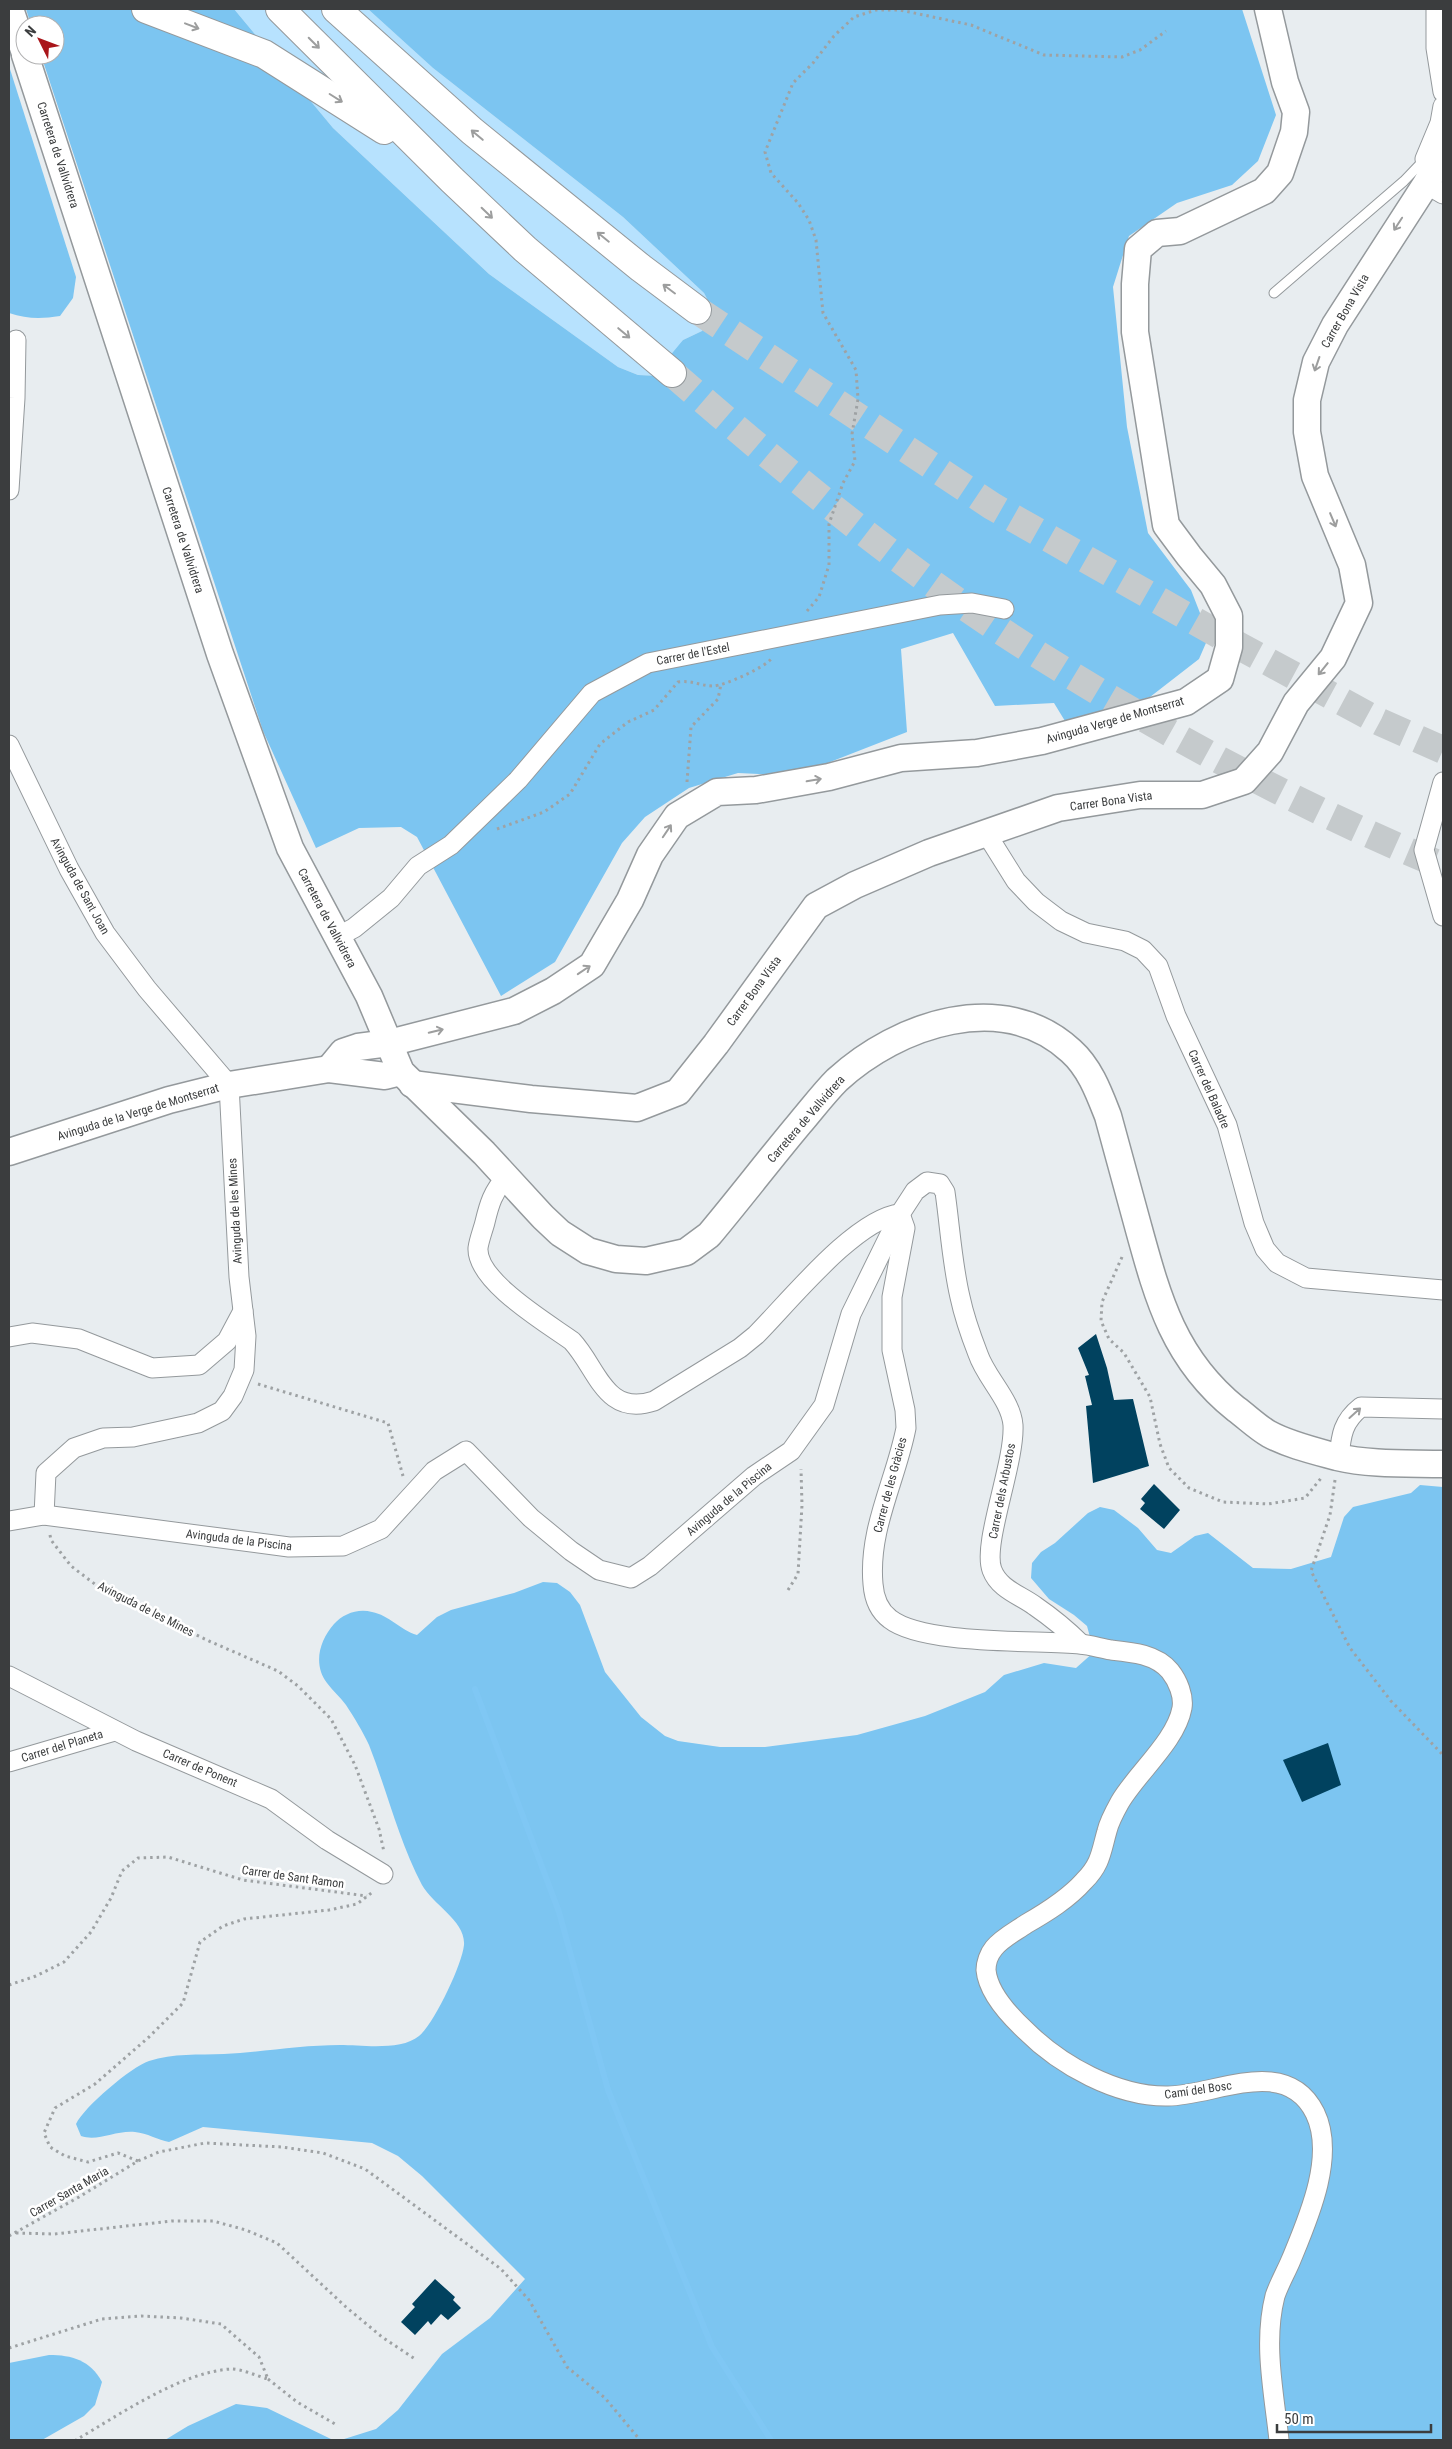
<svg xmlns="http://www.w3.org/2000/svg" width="1452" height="2449" viewBox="0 0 1452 2449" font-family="'Roboto Condensed',sans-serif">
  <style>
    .green { fill: #b7e2fe }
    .forest { fill: #7cc5f1 }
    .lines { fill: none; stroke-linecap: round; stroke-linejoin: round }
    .stream { stroke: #7fc7f4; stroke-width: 6 }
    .building { fill: #01425f }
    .highway-tunnel { stroke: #c5cacc; stroke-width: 28; stroke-dasharray: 28 14; stroke-linecap: butt }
    .lane-casing { stroke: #94999c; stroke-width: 11 }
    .street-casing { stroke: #94999c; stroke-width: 21 }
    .secondary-casing { stroke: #94999c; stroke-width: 29 }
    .highway-casing { stroke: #94999c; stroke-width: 30 }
    .path { stroke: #9ea2a4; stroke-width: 3; stroke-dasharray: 2.5 4; stroke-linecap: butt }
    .lane { stroke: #fff; stroke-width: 9 }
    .street { stroke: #fff; stroke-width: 19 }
    .secondary { stroke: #fff; stroke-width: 26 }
    .highway { stroke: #fff; stroke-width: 28 }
    .oneway { stroke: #9d9e9e }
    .labels { text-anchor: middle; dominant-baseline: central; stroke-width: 5; stroke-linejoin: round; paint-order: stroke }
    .street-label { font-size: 12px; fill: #3b3d3e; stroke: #fff }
  </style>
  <rect width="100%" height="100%" fill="#e8edf0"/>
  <polygon class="green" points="234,9 368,9 433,68 623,217 704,293 714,312 702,331 683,340 660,376 638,375 618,367 489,274 333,128"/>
  <g class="forest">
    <polygon points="26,9 234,9 333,128 489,274 618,367 638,375 660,376 669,357 683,340 702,331 714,312 704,293 623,217 433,68 368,9 1242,9 1276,115 1258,161 1232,185 1177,203 1129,236 1113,287 1127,427 1148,533 1191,590 1209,636 1199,659 1150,697 1065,721 1054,703 995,706 953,633 901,649 907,732 825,764 784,775 738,773 689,788 645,817 622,843 555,962 501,996 417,837 401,827 359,828 316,848 263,731 41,55 55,55 55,25 31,25"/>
    <path d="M9 66 76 277 73 298 60 316C41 319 27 319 9 313Z"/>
    <path d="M1420 1485 1443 1487V2440H341L376 2429 398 2410 442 2354 490 2318 525 2279 422 2176 398 2156 372 2143 203 2127 169 2142C158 2140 147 2133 135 2132 116 2130 98 2142 81 2136L76 2124C84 2107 131 2067 149 2061 173 2053 199 2055 224 2054 263 2052 302 2045 340 2045 362 2045 401 2051 419 2036 434 2024 462 1965 464 1945 466 1921 433 1905 422 1885 399 1841 387 1791 369 1745 363 1732 354 1717 346 1705 340 1697 333 1691 327 1683 313 1665 319 1641 334 1624 343 1614 358 1608 372 1612 389 1615 400 1630 417 1635L437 1617 451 1610 514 1593 543 1582 557 1583 570 1592 580 1605 605 1672 641 1717 665 1736 678 1741 720 1747H765L857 1735 925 1716 985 1692 1004 1675 1044 1663 1076 1668 1094 1652 1087 1626 1074 1615 1049 1599 1031 1578 1032 1563 1041 1552 1055 1543 1088 1513 1100 1507 1114 1510 1138 1528 1157 1550 1171 1553 1195 1536 1208 1533 1253 1568 1291 1569 1331 1557 1344 1517 1353 1507 1411 1493Z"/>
    <path d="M49 2355C72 2355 90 2360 102 2382L95 2405 84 2416 42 2440H9V2363Z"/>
    <polygon points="236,2404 267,2408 333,2440 165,2440 188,2426"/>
  </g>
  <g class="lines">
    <polyline class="stream" points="475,1689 559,1912 608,2090 712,2347 771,2440"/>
  </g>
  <g class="building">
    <polygon points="1096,1334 1107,1368 1114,1400 1133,1399 1149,1466 1093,1483 1086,1406 1092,1405 1085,1376 1089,1375 1078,1348"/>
    <polygon points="1154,1484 1180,1510 1164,1529 1140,1509 1145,1503 1141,1499"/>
    <polygon points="1328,1743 1341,1785 1302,1802 1283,1760"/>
    <polygon points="435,2279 455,2297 453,2300 461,2308 448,2320 441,2314 431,2325 428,2321 415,2335 401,2322 415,2307 412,2304"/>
  </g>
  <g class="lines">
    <g class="highway-tunnel">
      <polyline points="697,310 992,506 1241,647 1380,722 1443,750"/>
      <path d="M672 373C784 470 901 568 1026 647 1159 731 1298 806 1443 866"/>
    </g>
    <defs>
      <polyline id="lane" points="1274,293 1404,181 1425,159"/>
      <g id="street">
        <polyline points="1436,9 1436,48 1443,92"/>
        <polyline points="1434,166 1425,159 1440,123 1443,106"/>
        <polyline points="1426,184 1443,194"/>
        <polyline points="9,490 15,398 16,340"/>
        <polyline points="9,745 69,869 105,933 147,989 229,1085 239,1277 246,1336 244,1370 233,1396 222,1411 198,1423 133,1437 103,1438 74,1448 46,1473 44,1515"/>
        <polyline points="1443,782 1424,850 1443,916"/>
        <polyline points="986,833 1016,881 1036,902 1061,921 1086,933 1125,941 1143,950 1158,966 1176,1016 1227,1125 1254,1223 1265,1249 1277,1263 1306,1278 1443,1290"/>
        <polyline points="337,937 354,928 391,898 418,866 451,845 518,780 592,693 648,663 940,605 972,603 1004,609"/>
        <path d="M506 1178C493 1191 489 1205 485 1222 483 1230 479 1240 478 1248 476 1281 547 1323 572 1341 598 1369 605 1417 654 1401L740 1348 756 1335C788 1303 856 1218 900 1214"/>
        <path d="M900 1214 905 1228 892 1297V1350L905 1410 906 1428C896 1480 868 1529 873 1584 874 1598 878 1610 890 1619 923 1645 1035 1640 1080 1644 1090 1645 1100 1648 1111 1650 1131 1652 1156 1654 1170 1671 1178 1681 1184 1696 1182 1708 1176 1741 1137 1773 1120 1802 1115 1811 1109 1822 1107 1831 1101 1852 1101 1864 1084 1881 1068 1899 1047 1912 1026 1924 1016 1931 1002 1938 994 1948 989 1954 986 1963 986 1970 988 1992 1010 2016 1025 2030 1060 2065 1117 2097 1168 2096 1214 2096 1286 2054 1315 2113 1336 2156 1308 2219 1291 2260 1286 2272 1279 2284 1275 2296 1263 2343 1274 2393 1279 2440"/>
        <polyline points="9,1337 32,1333 79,1339 152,1368 199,1365 227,1341 243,1311"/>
        <path d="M1339 1457C1341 1435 1343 1421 1361 1407L1443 1409"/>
        <path d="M9 1521 44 1515 289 1547 343 1546 381 1529 434 1471 466 1451 531 1518 571 1551 599 1570 631 1578 650 1566 754 1476 791 1451 824 1405 851 1314 900 1214 915 1191 927 1182 940 1184 945 1192C950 1227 952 1263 960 1297 964 1316 971 1336 978 1354 986 1378 1011 1400 1013 1425 1015 1463 982 1544 992 1570 999 1589 1020 1595 1035 1606 1051 1617 1067 1630 1081 1644"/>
        <polyline points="9,1676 136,1741 271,1799 327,1840 383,1874"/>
        <polyline points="9,1762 115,1731"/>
      </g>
      <g id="secondary">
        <polyline points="10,9 25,53"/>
        <path d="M25 55 220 654 290 848 369 996 401 1072 484 1153 543 1217 560 1233 588 1251 616 1259 646 1261 686 1252 709 1235C740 1198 769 1160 800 1123 812 1109 824 1093 837 1080 898 1024 1003 988 1071 1051 1090 1068 1099 1093 1108 1116 1118 1153 1128 1189 1138 1226 1158 1299 1174 1359 1236 1409 1247 1417 1257 1427 1269 1434 1289 1445 1315 1451 1337 1457 1371 1465 1409 1463 1443 1464"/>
        <polyline points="329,1069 343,1052 358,1047 389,1043 514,1011 553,991 592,965 630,900 650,855 677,816 717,792 756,790 829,777 901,758 977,753 1042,741 1186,702 1220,679 1229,647 1229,616 1213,585 1189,556 1166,525 1135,332 1135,284 1138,249 1157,233 1180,231 1264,191 1280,173 1294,132 1296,112 1285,82 1268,9"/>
        <polyline points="412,1084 531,1099 637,1108 678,1092 716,1044 816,906 855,885 929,853 1058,808 1140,795 1202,795 1244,781 1270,752 1296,703 1333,658 1359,603 1352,565 1315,476 1307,432 1307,400 1316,362 1335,325 1426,184 1443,152"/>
        <polyline points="9,1152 169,1100 229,1085 329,1069 385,1076 401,1072"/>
      </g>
      <g id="highway">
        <polyline points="146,9 264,54 384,130"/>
        <polyline points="280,9 452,180 525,249 672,373"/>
        <polyline points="336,9 472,131 641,268 697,310"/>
      </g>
    </defs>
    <use href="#lane" class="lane-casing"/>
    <use href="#street" class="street-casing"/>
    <use href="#secondary" class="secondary-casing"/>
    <use href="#highway" class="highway-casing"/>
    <g class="path">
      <polyline points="807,611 819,597 829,565 829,524 843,483 855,461 852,434 858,399 856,370 823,313 816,240 809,220 798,203 771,173 765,152 793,83 813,63 834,36 854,17 876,10 900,10 971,25 1044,55 1122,57 1140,50 1166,31"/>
      <polyline points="687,782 691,727 718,699 721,684"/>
      <path d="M497 829 544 812 570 794 600 744 628 722 654 710 678 682C693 680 700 686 713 686 724 686 766 667 772 658"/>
      <polyline points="1122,1257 1102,1302 1101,1321 1109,1339 1124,1353 1150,1397 1160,1444 1169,1468 1189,1488 1223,1502 1268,1504 1305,1498 1322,1477"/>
      <polyline points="258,1384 388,1423 403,1476"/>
      <polyline points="1335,1480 1330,1515 1311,1571 1350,1648 1391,1701 1443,1755"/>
      <polyline points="50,1535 51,1540 71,1566 104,1591 209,1641 278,1671 298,1686 331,1719 355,1765 379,1829 384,1852"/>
      <polyline points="788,1590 798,1574 802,1505 801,1469"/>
      <polyline points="9,1985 36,1976 64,1962 91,1932 111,1898 122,1871 138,1858 168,1857 243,1880 367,1896"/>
      <polyline points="138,2161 118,2153 88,2162 65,2156 50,2147 44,2133 55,2108 95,2084 149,2037 183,2003 200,1942 223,1926 244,1919 329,1910 357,1904 374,1891"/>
      <polyline points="16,2233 54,2234 172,2221 213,2221 246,2230 277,2243 346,2307 382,2337 415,2359"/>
      <polyline points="9,2236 79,2197 138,2161 159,2152 205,2143 282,2147 323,2153 365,2169 501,2269 529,2300 567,2367 605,2398 640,2440"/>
      <path d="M9 2348 102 2319 141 2316 181 2318 221 2324 259 2357 268 2379C257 2376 242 2369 231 2369 181 2372 119 2415 76 2440"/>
      <polyline points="268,2379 297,2402 335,2424"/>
    </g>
    <use href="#lane" class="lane"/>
    <use href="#street" class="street"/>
    <use href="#secondary" class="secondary"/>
    <use href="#highway" class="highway"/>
  </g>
  <defs><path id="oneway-shaft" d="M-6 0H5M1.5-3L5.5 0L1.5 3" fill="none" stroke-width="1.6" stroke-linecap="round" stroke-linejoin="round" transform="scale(1.25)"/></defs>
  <g class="oneway">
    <use href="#oneway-shaft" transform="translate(192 26) rotate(21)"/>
    <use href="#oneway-shaft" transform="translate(314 43) rotate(45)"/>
    <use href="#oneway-shaft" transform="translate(336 98) rotate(32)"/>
    <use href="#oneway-shaft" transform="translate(477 135) rotate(-140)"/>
    <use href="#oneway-shaft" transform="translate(487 213) rotate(44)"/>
    <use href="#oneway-shaft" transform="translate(1398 224) rotate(123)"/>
    <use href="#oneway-shaft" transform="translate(603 237) rotate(-141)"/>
    <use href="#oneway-shaft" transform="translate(669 289) rotate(-143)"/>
    <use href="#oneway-shaft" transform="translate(624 333) rotate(40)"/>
    <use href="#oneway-shaft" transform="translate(1317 364) rotate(109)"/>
    <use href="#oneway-shaft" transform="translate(1333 520) rotate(67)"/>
    <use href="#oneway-shaft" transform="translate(1323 669) rotate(129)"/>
    <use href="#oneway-shaft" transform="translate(814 780) rotate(-10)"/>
    <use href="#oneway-shaft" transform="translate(667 831) rotate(-56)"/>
    <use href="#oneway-shaft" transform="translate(584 970) rotate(-34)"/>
    <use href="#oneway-shaft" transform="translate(436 1031) rotate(-14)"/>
    <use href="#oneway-shaft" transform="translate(1355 1413) rotate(-42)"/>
  </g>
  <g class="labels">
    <g class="street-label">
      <text transform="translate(58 155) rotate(72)">Carretera de Vallvidrera</text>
      <text transform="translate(1345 311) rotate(-60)">Carrer Bona Vista</text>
      <text transform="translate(183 540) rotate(72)">Carretera de Vallvidrera</text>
      <text transform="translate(693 654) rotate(-11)">Carrer de l'Estel</text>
      <text transform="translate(1115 720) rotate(-16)">Avinguda Verge de Montserrat</text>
      <text transform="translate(1111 801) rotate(-8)">Carrer Bona Vista</text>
      <text transform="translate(80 886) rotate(61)">Avinguda de Sant Joan</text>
      <text transform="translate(327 918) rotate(62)">Carretera de Vallvidrera</text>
      <text transform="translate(754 991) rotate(-54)">Carrer Bona Vista</text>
      <text transform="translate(1209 1089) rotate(66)">Carrer del Baladre</text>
      <text transform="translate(138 1112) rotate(-17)">Avinguda de la Verge de Montserrat</text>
      <text transform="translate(806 1119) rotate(-49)">Carretera de Vallvidrera</text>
      <text transform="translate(235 1211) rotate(-93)">Avinguda de les Mines</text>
      <text transform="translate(890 1485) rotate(-75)">Carrer de les Gràcies</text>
      <text transform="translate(1002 1491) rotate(-79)">Carrer dels Arbustos</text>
      <text transform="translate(729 1499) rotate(-40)">Avinguda de la Piscina</text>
      <text transform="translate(239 1540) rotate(7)">Avinguda de la Piscina</text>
      <text transform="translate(146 1609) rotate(27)">Avinguda de les Mines</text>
      <text transform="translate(62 1746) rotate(-17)">Carrer del Planeta</text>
      <text transform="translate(200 1768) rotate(23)">Carrer de Ponent</text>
      <text transform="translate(293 1877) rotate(8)">Carrer de Sant Ramon</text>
      <text transform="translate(1198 2090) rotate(-8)">Camí del Bosc</text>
      <text transform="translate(69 2192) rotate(-30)">Carrer Santa Maria</text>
    </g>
  </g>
  <rect width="1452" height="2449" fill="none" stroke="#3b3d3e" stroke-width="20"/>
  <g transform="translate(40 40) rotate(312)"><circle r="24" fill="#ffffff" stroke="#b1b1b2"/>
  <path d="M0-4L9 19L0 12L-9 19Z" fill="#a9151a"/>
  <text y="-8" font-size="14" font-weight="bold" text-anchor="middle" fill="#3b3d3e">N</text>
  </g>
  <path d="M1277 2424v8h154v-8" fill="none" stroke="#3b3d3e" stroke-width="2.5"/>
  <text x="1284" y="2424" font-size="15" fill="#3b3d3e" stroke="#ffffff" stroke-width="4" paint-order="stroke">50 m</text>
</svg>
